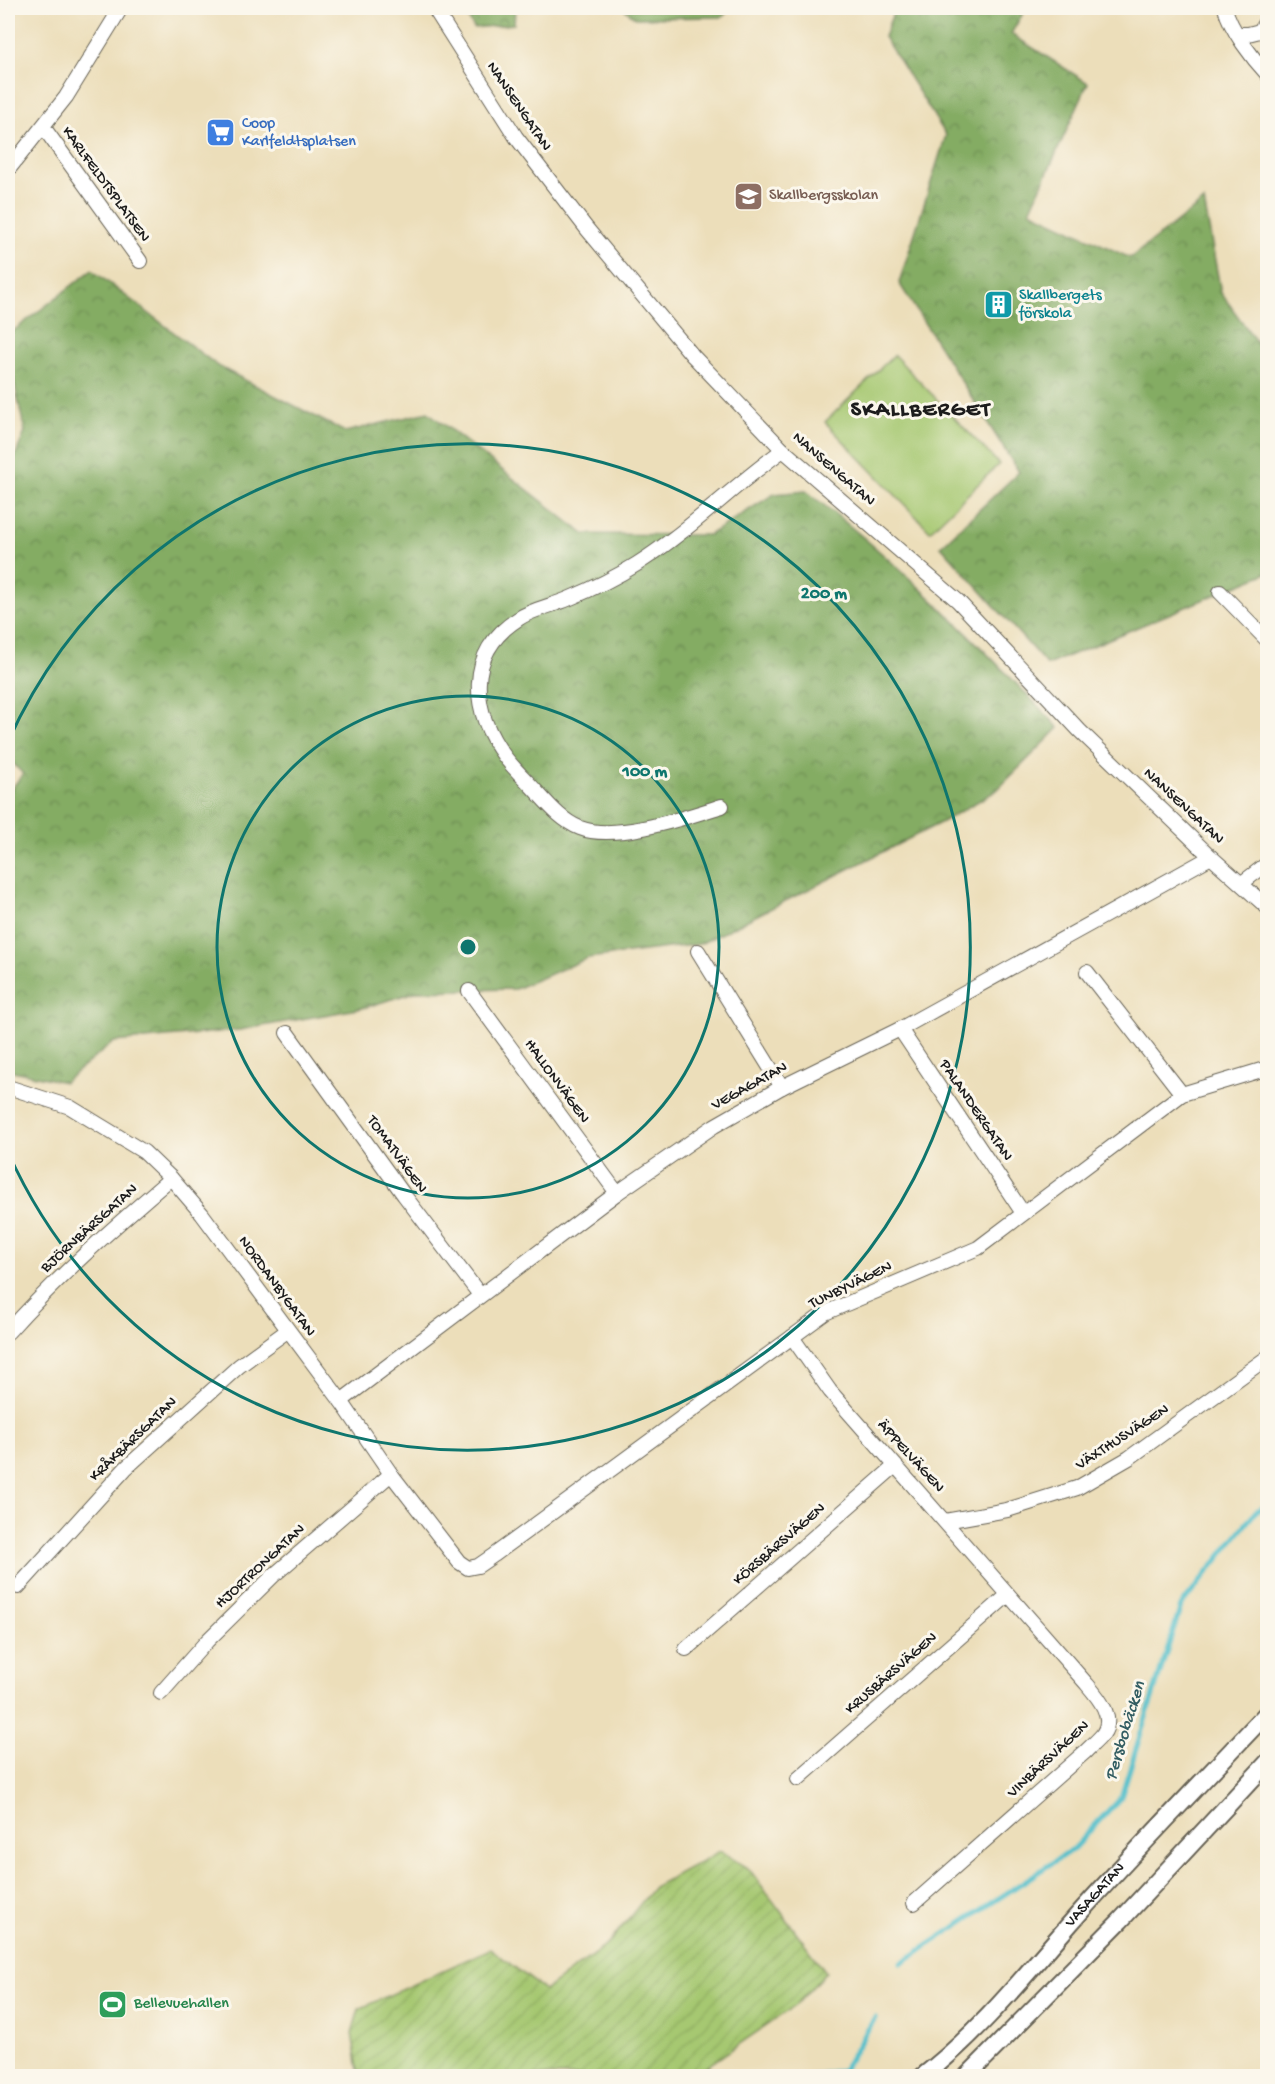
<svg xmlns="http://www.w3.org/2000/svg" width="1275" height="2084" viewBox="0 0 1275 2084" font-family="'Gochi Hand',sans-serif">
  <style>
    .forest { fill: url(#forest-crowns); stroke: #506440; stroke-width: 1.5 }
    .garden { fill: url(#garden-furrows); stroke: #617246; stroke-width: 1.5 }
    .pitch { fill: #a6c871; stroke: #617246; stroke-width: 1.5 }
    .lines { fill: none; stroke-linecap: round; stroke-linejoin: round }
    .stream { stroke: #52bfcb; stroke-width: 5 }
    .minor-casing { stroke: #656053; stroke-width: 16 }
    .tertiary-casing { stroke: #656053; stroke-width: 20 }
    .minor { stroke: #fff; stroke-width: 14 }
    .tertiary { stroke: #fff; stroke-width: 16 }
    .ring { fill: none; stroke: #0f766e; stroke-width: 3 }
    .labels { text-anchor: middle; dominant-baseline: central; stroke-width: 6; stroke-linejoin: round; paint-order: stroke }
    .street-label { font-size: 16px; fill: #1c1c1c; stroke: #fbf7ec }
    .shop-label { font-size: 16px; fill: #366cbe; stroke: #fbf7ec; text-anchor: start }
    .education-label { font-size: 16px; fill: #785e54; stroke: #fbf7ec; text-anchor: start }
    .culture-label { font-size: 16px; fill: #0d838f; stroke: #fbf7ec; text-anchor: start }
    .leisure-label { font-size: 16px; fill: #27864d; stroke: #fbf7ec; text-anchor: start }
    .water-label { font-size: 18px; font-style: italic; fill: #325d62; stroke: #fbf7ec }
    .district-label { font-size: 22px; font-weight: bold; letter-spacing: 1.5px; fill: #1c1c1c; stroke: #fbf7ec }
    .centre { fill: #0f766e; stroke: #fbf7ec; stroke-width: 3 }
    .ring-label { font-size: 18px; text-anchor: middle; font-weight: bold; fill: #0f766e; stroke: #fbf7ec; stroke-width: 6; stroke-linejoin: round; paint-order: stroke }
  </style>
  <defs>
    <pattern id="forest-crowns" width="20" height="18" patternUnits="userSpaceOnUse" patternTransform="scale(1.5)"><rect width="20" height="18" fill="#84ac63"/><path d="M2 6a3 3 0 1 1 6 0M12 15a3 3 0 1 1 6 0" fill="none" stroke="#6b8b51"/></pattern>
    <pattern id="garden-furrows" width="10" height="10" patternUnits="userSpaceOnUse" patternTransform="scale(1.5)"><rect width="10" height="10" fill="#a6c871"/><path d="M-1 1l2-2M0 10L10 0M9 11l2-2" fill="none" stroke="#8eab61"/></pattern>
  </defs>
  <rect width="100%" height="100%" fill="#fbf7ec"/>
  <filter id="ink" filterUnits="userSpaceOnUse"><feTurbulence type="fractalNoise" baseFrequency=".0167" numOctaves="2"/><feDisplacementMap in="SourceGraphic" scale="12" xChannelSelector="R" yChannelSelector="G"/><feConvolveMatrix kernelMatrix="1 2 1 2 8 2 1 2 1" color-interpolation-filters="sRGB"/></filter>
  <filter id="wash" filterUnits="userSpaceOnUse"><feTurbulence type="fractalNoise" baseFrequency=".008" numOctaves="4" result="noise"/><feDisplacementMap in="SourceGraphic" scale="24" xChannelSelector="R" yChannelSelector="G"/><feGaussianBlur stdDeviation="1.35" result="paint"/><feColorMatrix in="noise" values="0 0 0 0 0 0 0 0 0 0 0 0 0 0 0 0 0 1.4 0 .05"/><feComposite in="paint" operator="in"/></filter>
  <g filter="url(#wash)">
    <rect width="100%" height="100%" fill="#ecdeba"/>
    <g class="forest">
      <polygon points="462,8 515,8 514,24 474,28"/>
      <polygon points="623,8 730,8 723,17 636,18"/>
      <polygon points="895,8 1026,8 1011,34 1088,83 1030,211 1130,258 1204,201 1221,293 1263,351 1267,354 1267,573 1047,665 941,546 1019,472 899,283 946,135 884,37"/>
      <path d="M92 270 218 366 345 432 428 412 584 534 709 535 774 494 806 491C899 562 979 644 1059 728L996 791 942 822 700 944 588 958 515 989 418 991 363 1008 240 1030 114 1042 64 1082 8 1070V793L23 774 8 758V473L25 432 8 354V335Z"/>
    </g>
    <polygon class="garden" points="720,1851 749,1869 826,1972 796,2005 693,2076 359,2076 352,2033 359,2009 490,1949 545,1990 608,1944 654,1887"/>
    <polygon class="pitch" points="894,355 999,464 930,531 825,422"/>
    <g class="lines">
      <g class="stream">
        <polyline points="901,1963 1073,1849 1121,1797 1181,1606 1256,1511 1268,1505"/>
        <polyline points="813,2076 843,2070 875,2018"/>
      </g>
    </g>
  </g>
  <g filter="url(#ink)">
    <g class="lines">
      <defs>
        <g id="minor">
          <polyline points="434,8 516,137 587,229 693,356 783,450 958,601 1080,731 1211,857 1268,908"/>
          <path d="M1225 8C1230 29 1253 59 1268 75"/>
          <polyline points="1238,34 1248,34 1260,31 1267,19 1266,8"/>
          <polyline points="44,128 140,261"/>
          <polyline points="8,170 66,97 121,8"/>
          <polyline points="1220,592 1268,641"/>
          <path d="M722 806C687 817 615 842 580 828 562 821 548 804 535 790 525 779 514 769 505 757 471 711 465 653 518 619 532 609 552 606 568 599 592 589 615 578 637 564 689 531 733 486 783 450"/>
          <polyline points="1242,883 1268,863"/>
          <polyline points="698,951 782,1087"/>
          <polyline points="1087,972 1182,1094"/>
          <polyline points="469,991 617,1193"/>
          <polyline points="900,1029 1023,1213"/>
          <polyline points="287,1033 404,1195 480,1295"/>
          <polyline points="8,1087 70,1107 144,1152 171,1178 202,1214 341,1401 391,1474 459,1562 468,1568 478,1566 494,1555 825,1313 978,1248 1182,1094 1268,1068"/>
          <path d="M8 1332C58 1276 114 1227 171 1178"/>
          <path d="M792 1337 830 1391 1085 1682C1096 1695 1116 1716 1103 1734 1098 1740 1091 1746 1085 1752L914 1903"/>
          <polyline points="341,1401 617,1193 714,1126 782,1087 900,1029 1211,857"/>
          <polyline points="945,1521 1007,1510 1077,1488 1129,1458 1268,1357"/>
          <polyline points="18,1587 126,1468 239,1366 287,1331"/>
          <polyline points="686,1649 895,1466"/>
          <polyline points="161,1693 207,1641 273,1576 391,1474"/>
          <polyline points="798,1779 1008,1595"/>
        </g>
        <g id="tertiary">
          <path id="s1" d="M923 2076C981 2032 1034 1964 1083 1909 1143 1842 1206 1778 1268 1712"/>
          <polyline points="967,2076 1120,1921 1268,1762"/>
        </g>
      </defs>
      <use href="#minor" class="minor-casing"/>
      <use href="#tertiary" class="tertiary-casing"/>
      <use href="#minor" class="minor"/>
      <use href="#tertiary" class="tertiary"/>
    </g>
  </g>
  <g class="ring">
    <circle cx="468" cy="947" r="251"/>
    <path d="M8 742A503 503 0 1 1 8 1152"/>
  </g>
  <defs>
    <symbol id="supermarket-square" viewBox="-11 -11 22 22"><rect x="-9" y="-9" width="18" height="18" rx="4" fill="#3f7fe0" stroke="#fbf7ec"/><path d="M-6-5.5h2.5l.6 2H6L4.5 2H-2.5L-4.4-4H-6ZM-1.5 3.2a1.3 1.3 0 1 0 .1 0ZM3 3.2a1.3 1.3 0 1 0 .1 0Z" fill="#fff"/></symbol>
    <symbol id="school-square" viewBox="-11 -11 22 22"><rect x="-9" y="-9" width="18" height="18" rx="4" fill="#8d6e63" stroke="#fbf7ec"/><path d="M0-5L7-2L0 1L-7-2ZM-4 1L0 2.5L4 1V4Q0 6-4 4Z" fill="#fff"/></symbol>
    <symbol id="building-square" viewBox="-11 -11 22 22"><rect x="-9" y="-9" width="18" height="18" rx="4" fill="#0f9aa8" stroke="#fbf7ec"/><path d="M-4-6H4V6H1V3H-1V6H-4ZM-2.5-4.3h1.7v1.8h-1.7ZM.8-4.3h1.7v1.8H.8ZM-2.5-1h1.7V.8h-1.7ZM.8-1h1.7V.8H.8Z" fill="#fff"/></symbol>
    <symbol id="stadium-square" viewBox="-11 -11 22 22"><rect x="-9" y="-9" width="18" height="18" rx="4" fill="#2e9e5b" stroke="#fbf7ec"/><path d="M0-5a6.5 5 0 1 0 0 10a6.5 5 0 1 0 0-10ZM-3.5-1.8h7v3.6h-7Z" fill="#fff"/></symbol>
  </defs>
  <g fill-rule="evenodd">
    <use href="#supermarket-square" x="204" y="116" width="33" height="33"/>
    <use href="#school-square" x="732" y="180" width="33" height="33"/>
    <use href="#building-square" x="982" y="288" width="33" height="33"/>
    <use href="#stadium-square" x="96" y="1988" width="33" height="33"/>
  </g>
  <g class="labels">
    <g class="street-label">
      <text transform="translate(518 107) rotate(56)">NANSENGATAN</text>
      <text transform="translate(105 185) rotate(54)">KARLFELDTSPLATSEN</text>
      <text transform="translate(833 470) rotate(41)">NANSENGATAN</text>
      <text transform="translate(1183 807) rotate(43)">NANSENGATAN</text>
      <text transform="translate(556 1082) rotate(54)">HALLONVÄGEN</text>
      <text transform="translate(750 1087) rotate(-29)">VEGAGATAN</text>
      <text transform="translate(975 1111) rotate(56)">PALANDERGATAN</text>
      <text transform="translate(396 1155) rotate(54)">TOMATVÄGEN</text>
      <text transform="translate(90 1229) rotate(-42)">BJÖRNBÄRSGATAN</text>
      <text transform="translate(851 1286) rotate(-26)">TUNBYVÄGEN</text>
      <text transform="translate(276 1287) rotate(54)">NORDANBYGATAN</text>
      <text transform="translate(1123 1438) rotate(-33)">VÄXTHUSVÄGEN</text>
      <text transform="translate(134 1440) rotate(-44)">KRÅKBÄRSGATAN</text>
      <text transform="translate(910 1457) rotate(48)">ÄPPELVÄGEN</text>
      <text transform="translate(780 1545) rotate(-41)">KÖRSBÄRSVÄGEN</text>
      <text transform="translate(261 1567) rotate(-43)">HJORTRONGATAN</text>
      <text transform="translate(892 1674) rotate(-41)">KRUSBÄRSVÄGEN</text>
      <text transform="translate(1049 1760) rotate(-43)">VINBÄRSVÄGEN</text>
      <text stroke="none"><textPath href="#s1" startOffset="250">VASAGATAN</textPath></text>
    </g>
    <g class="shop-label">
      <text x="242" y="124">Coop<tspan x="242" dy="18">Karlfeldtsplatsen</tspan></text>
    </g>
    <g class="education-label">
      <text x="769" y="196">Skallbergsskolan</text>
    </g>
    <g class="culture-label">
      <text x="1019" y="296">Skallbergets<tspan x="1019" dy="18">förskola</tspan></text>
    </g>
    <g class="leisure-label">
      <text x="134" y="2004">Bellevuehallen</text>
    </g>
    <g class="water-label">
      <text transform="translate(1126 1731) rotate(-73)">Persbobäcken</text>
    </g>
    <g class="district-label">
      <text x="921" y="411">SKALLBERGET</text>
    </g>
  </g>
  <circle cx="468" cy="947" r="9" class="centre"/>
  <g class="ring-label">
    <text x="824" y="598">200 m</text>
    <text x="645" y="776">100 m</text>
  </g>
  <rect width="1275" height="2084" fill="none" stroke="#fbf7ec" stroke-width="30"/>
</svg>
